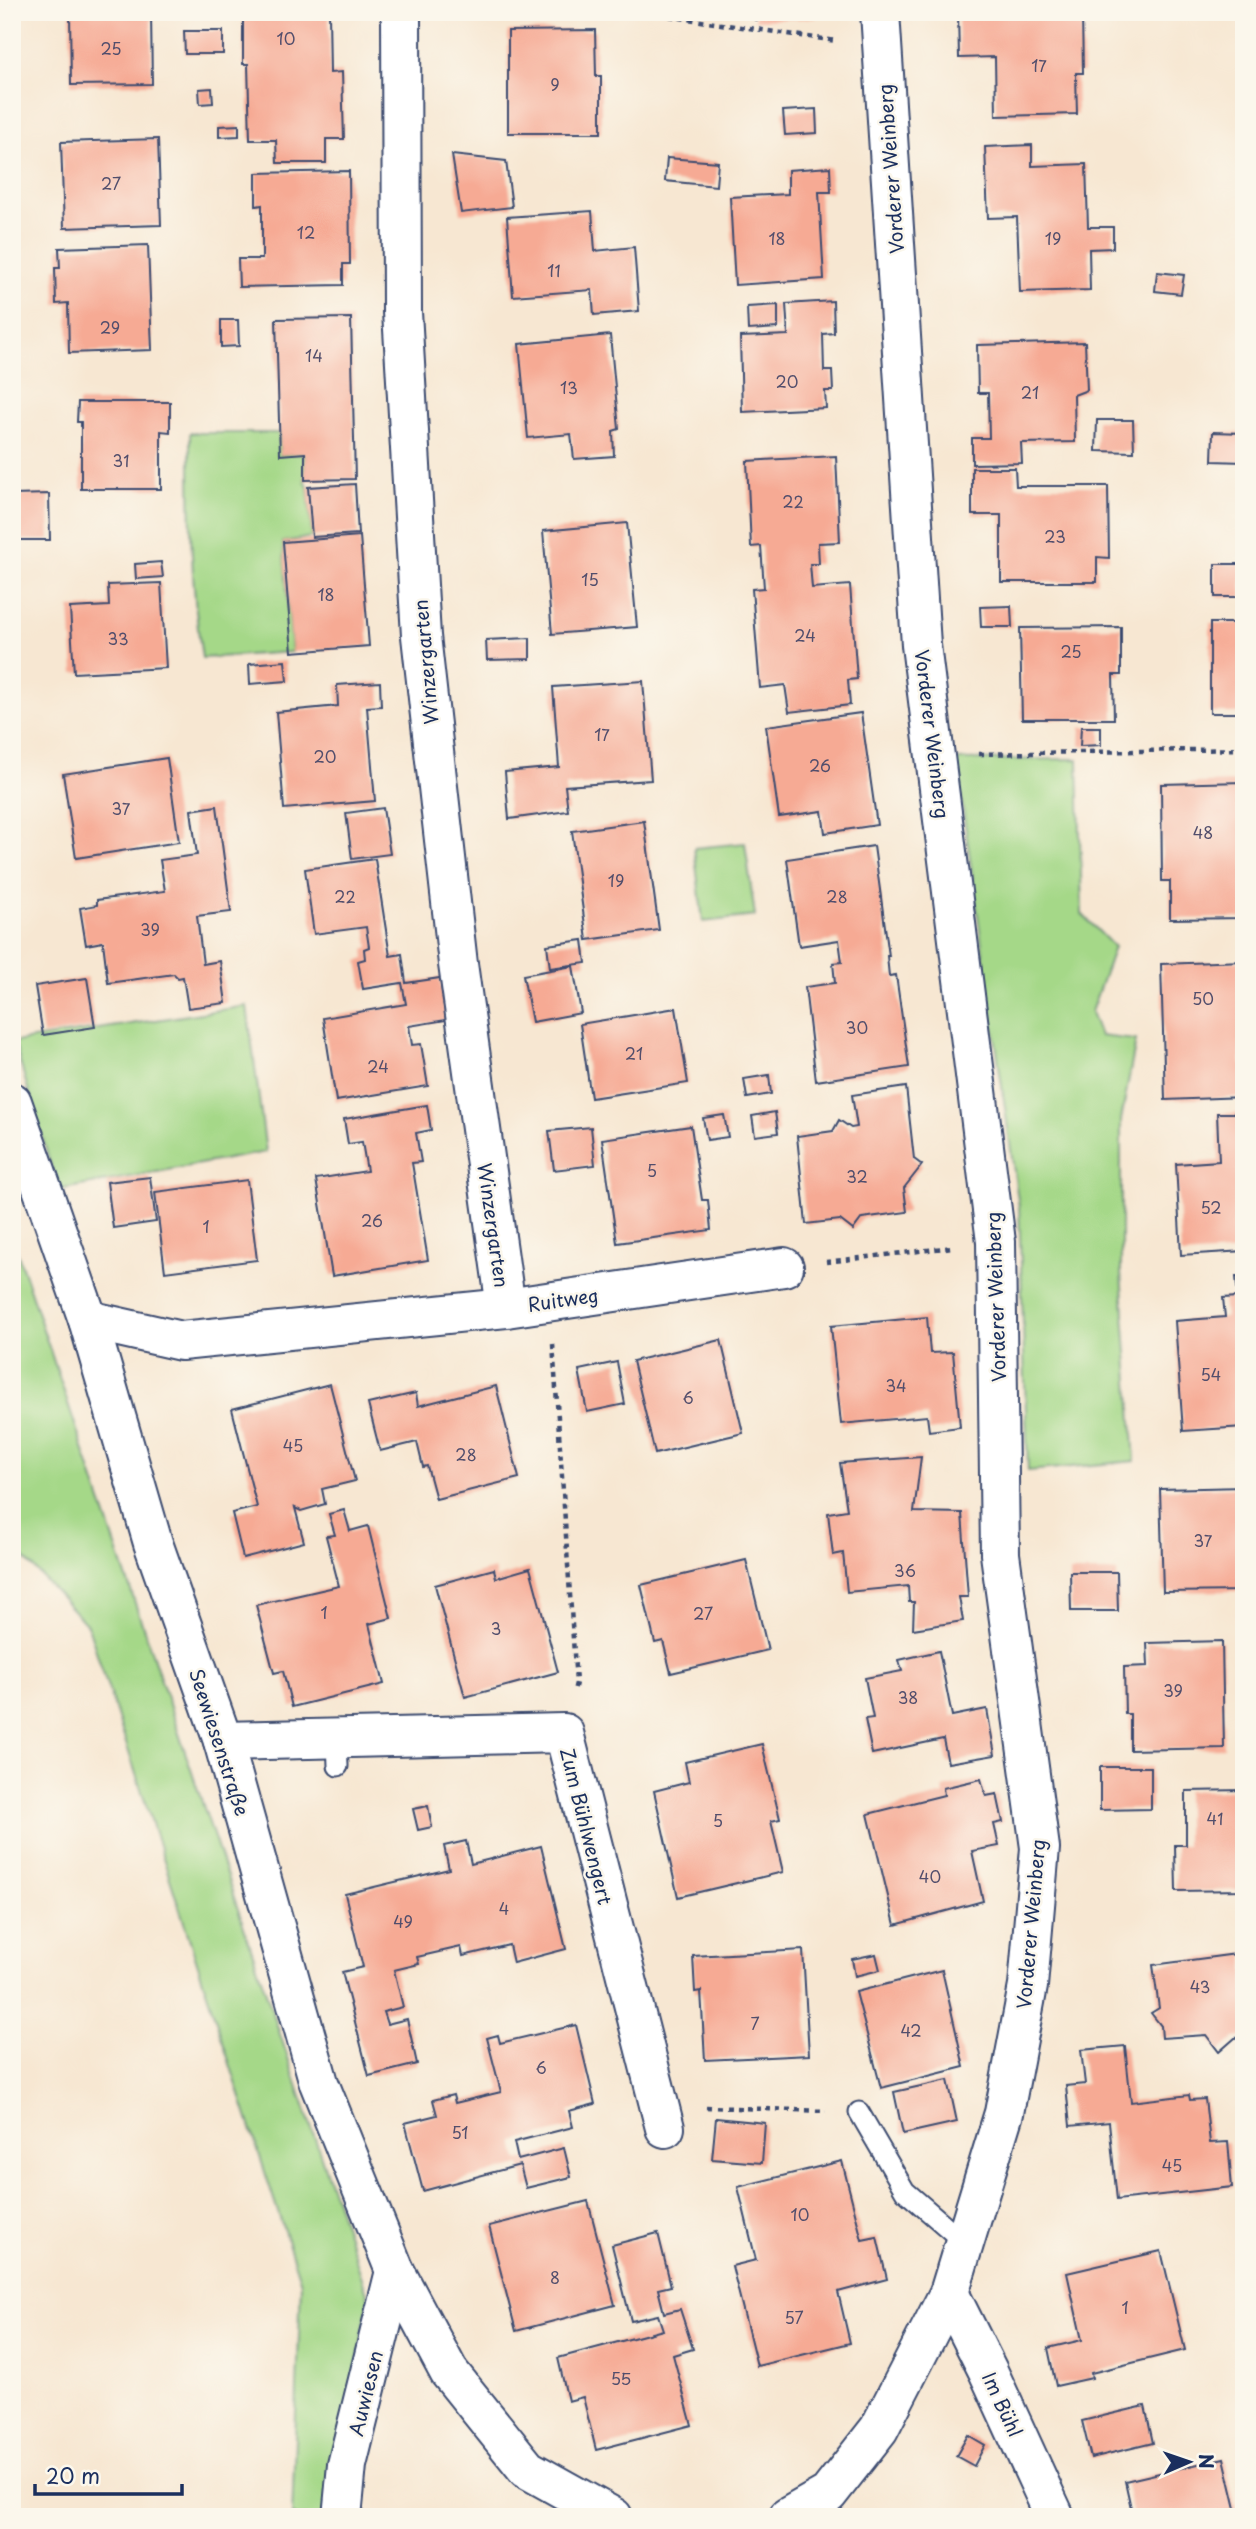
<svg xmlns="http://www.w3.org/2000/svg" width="1256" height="2529" viewBox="0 0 1256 2529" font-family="'Playpen Sans',sans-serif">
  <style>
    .green { fill: #a5d888; stroke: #608473; stroke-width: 2 }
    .building { fill: #f6aa94 }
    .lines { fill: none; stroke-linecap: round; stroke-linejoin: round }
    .service-casing { stroke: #3c4b6f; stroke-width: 23 }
    .minor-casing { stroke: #3c4b6f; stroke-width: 42 }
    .path { stroke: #3c4b6f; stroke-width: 4.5; stroke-dasharray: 5 5; stroke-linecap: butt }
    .service { stroke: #fff; stroke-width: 19 }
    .minor { stroke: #fff; stroke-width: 38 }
    .labels { text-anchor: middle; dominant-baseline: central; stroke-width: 5; stroke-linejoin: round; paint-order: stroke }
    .number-label { font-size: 16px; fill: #524e6c }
    .street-label { font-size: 19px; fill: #1b2f5e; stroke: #fbf7ec }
  </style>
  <rect width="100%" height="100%" fill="#fbf7ec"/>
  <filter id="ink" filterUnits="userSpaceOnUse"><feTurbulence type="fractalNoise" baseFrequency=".0143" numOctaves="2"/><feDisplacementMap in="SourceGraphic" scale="14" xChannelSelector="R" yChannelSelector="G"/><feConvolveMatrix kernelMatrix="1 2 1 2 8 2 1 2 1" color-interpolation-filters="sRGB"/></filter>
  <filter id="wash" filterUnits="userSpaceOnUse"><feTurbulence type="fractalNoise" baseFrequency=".00686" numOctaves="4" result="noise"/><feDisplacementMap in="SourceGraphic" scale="28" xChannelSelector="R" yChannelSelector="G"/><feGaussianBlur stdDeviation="1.57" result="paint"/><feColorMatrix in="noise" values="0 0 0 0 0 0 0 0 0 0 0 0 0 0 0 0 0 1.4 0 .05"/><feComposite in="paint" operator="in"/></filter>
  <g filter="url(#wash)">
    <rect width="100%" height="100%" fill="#f7e7d2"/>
    <g class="green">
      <path d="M190 433H279L280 455 305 453V480L308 487 312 537 283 542 292 652 202 658C190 581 190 510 190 433Z"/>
      <polygon points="1078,759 1082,914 1114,947 1091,1012 1100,1036 1136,1040 1121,1120 1121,1273 1135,1461 1028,1471 1019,1207 956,760"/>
      <polygon points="745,843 755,916 703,922 694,848"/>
      <polygon points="247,1006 266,1152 58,1190 14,1042"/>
      <polygon points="12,1237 369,2299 329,2517 292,2517 301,2283 88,1626 12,1545"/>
    </g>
    <g id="blocks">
      <g class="building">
        <polygon points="70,12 151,12 152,84 71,85"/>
        <polygon points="243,12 329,12 330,73 342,72 344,139 326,139 326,163 277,163 276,140 250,140 248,64 243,64"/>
        <polygon points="755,12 815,12 815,18 755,20"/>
        <polygon points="958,12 1082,12 1083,73 1076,73 1077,114 996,116 995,57 959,58"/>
        <polygon points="595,30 596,76 601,76 601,133 508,133 508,31"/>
        <polygon points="184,31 223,31 223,54 185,54"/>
        <polygon points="212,88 213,103 200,104 199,89"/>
        <polygon points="816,109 817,133 785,135 783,111"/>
        <polygon points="239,125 239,136 219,137 219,126"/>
        <polygon points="158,139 161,225 64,228 61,142"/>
        <polygon points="1032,145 1032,166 1086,164 1088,227 1113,227 1113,248 1089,249 1090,290 1020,292 1017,217 988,218 985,147"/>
        <polygon points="452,155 506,161 512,207 461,213"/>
        <polygon points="667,158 718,162 716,186 665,181"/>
        <polygon points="830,167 831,192 819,192 824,279 735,285 730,197 788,194 788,170"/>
        <polygon points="349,171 350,264 343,264 343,285 239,287 238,259 262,259 262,205 256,206 256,173"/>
        <polygon points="592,211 595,251 634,247 639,311 594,315 592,290 513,296 507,217"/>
        <polygon points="148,245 152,350 69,353 68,303 56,304 55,268 60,268 59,248"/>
        <polygon points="1157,272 1184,275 1181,294 1155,291"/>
        <polygon points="833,301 834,333 823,334 824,371 832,371 833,391 825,391 826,408 742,412 740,337 788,335 786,304"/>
        <polygon points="778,305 778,328 748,330 747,307"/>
        <polygon points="351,318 355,479 305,480 305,453 280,455 276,319"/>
        <polygon points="221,320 238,320 239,346 221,347"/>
        <polygon points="610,335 619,429 613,431 614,456 574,459 571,434 528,438 519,344"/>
        <polygon points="1085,342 1087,390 1074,395 1075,442 1021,443 1022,463 972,464 972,438 989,438 988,393 978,393 977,345"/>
        <polygon points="78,402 170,402 170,432 161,431 161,489 81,489 81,422 77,422"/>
        <polygon points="1097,420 1133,420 1134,452 1096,451"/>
        <polygon points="1213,432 1244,433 1244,462 1212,461"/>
        <polygon points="836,456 840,542 818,543 819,564 810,564 812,588 850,585 857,679 848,680 850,705 789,712 785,685 760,688 752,589 764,588 761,546 751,547 747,461"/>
        <polygon points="972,468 1015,468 1016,486 1108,486 1109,558 1097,557 1097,582 1001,582 1001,515 972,515"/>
        <polygon points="355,484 358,534 312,537 308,487"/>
        <polygon points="49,494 50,540 12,540 12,495"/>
        <polygon points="627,523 637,627 552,634 543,531"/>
        <polygon points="360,536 369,646 292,652 283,542"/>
        <polygon points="161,562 163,577 136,579 135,564"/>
        <polygon points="1215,564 1241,564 1242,597 1215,597"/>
        <polygon points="161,583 166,668 74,673 70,608 109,606 108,585"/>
        <polygon points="1011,606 1012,627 981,627 980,607"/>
        <polygon points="1210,623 1244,623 1244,734 1239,734 1240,713 1210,713"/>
        <polygon points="1121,627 1121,675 1113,675 1114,719 1022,719 1020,628"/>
        <polygon points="530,638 530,659 487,660 486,640"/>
        <polygon points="285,661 287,681 250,684 249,664"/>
        <polygon points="643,681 651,780 565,786 568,811 509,819 505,772 559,767 553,687"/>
        <polygon points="380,682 381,706 367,707 375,801 284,809 276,712 338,706 337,685"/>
        <polygon points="861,713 877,825 825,833 822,811 779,817 766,726"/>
        <polygon points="1081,727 1101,727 1101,745 1080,746"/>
        <polygon points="167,758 179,842 76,858 63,774"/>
        <polygon points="1244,782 1244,918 1170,919 1170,881 1162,881 1161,784"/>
        <polygon points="217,806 231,912 197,916 203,964 220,961 226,1003 188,1008 183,977 178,978 174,974 108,983 103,942 86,945 80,908 97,905 97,900 165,891 160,860 197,855 191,810"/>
        <polygon points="383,808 390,854 352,859 346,813"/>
        <polygon points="644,821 659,930 587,940 572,831"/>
        <polygon points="874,846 889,956 887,956 889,976 896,975 909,1067 816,1081 805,987 835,983 833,963 842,962 839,940 799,946 787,859"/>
        <polygon points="375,859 390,956 402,954 406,983 440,978 446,1020 409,1026 412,1045 421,1044 428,1086 336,1101 323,1018 406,1004 402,983 363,989 358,961 365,959 364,949 369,947 366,927 314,934 305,869"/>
        <polygon points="583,940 586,963 550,968 547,945"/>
        <polygon points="1244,961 1244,1033 1240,1033 1241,1065 1244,1065 1244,1097 1165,1100 1161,964"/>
        <polygon points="573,966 581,1013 532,1022 523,975"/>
        <polygon points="87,978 95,1027 43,1035 35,986"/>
        <polygon points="676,1008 688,1083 591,1098 580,1024"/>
        <polygon points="769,1075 771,1094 747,1098 744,1079"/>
        <polygon points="906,1087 914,1159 922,1165 904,1188 907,1212 862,1218 853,1230 840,1220 806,1224 797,1136 833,1131 839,1120 851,1128 857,1127 852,1095"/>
        <polygon points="427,1105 431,1130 416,1133 421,1162 412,1163 428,1260 332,1276 316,1179 367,1171 362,1142 348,1144 344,1119"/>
        <polygon points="775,1112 778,1133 755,1136 752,1116"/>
        <polygon points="1217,1113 1244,1113 1244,1251 1181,1255 1176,1164 1219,1161"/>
        <polygon points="724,1115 728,1137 707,1140 703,1118"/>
        <polygon points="691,1126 702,1200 708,1200 711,1230 617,1243 602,1139"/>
        <polygon points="591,1127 595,1165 554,1170 549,1131"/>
        <polygon points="150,1177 156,1222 113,1228 107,1182"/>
        <polygon points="247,1180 257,1260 165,1272 155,1192"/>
        <polygon points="1236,1277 1244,1277 1244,1427 1183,1431 1175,1321 1225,1317 1223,1298 1238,1297"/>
        <polygon points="927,1317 930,1353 953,1352 960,1427 929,1431 927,1416 841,1424 831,1326"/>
        <polygon points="721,1340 743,1433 655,1454 633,1361"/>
        <polygon points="617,1362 625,1404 587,1412 579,1370"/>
        <polygon points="330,1384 355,1481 322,1489 325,1504 301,1511 295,1508 304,1542 243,1558 232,1513 257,1507 232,1409"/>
        <polygon points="496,1386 519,1478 436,1499 427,1466 423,1467 417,1442 380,1451 368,1404 416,1393 418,1406"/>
        <polygon points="921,1457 914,1512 962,1513 968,1597 959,1597 963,1621 913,1629 914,1602 909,1602 908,1586 847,1592 843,1553 833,1555 828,1513 847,1510 840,1463"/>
        <polygon points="1244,1487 1244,1591 1163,1592 1160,1489"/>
        <polygon points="344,1510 350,1531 368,1526 391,1618 369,1624 384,1684 292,1707 283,1671 274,1673 256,1605 339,1586 326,1536 335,1535 329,1514"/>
        <polygon points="746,1560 768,1650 671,1673 663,1641 655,1643 641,1585"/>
        <polygon points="530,1568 558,1672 465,1697 435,1585 494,1569 496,1578"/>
        <polygon points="1070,1572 1117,1572 1118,1611 1071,1611"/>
        <polygon points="1222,1641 1224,1748 1130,1750 1130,1714 1125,1714 1124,1667 1148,1666 1147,1643"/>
        <polygon points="939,1651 952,1716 987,1709 995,1755 948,1763 943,1739 872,1754 865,1719 873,1718 865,1678 902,1671 899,1660"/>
        <polygon points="762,1744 780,1819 771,1821 783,1872 678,1897 654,1791 689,1782 685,1762"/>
        <polygon points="1100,1767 1151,1767 1151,1809 1100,1810"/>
        <polygon points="981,1779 986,1796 997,1794 1003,1822 994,1824 999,1846 972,1851 983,1901 895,1925 868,1814 944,1795 943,1788"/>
        <polygon points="1244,1790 1244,1890 1176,1891 1175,1845 1186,1845 1186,1791"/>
        <polygon points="428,1806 432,1827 418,1830 413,1809"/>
        <polygon points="466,1841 471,1864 541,1846 566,1949 513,1963 509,1945 463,1956 461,1947 417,1957 419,1964 394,1970 403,2007 383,2012 387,2024 407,2019 417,2064 369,2076 342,1972 363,1967 345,1894 449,1869 444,1846"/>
        <polygon points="803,1950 809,2055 705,2060 701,1991 695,1992 693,1956"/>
        <polygon points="1244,1953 1244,2037 1235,2038 1219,2052 1206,2035 1162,2038 1161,2026 1151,2013 1159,2008 1153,1965"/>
        <polygon points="876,1954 880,1970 855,1976 852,1959"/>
        <polygon points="942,1970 964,2067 881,2088 856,1992"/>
        <polygon points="576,2025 595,2104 569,2111 573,2127 514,2142 518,2160 564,2148 571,2177 526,2188 520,2165 423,2191 405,2123 437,2115 433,2100 453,2095 455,2103 501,2092 487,2038 498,2035 500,2043"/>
        <polygon points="1125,2046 1131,2102 1189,2095 1190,2100 1205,2099 1210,2143 1228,2142 1232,2187 1117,2200 1109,2122 1070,2126 1066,2086 1085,2084 1081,2050"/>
        <polygon points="948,2080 957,2122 903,2134 894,2092"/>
        <polygon points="716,2118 765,2123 762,2163 712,2159"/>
        <polygon points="842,2161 862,2240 877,2237 887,2279 838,2292 850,2343 757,2366 732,2266 756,2260 738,2187"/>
        <polygon points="588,2201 615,2305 516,2331 489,2226"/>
        <polygon points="658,2233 671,2286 658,2289 664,2313 680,2309 693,2349 673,2355 692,2425 596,2450 583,2397 568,2401 558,2358 663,2330 658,2315 631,2321 612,2245"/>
        <polygon points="1161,2251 1185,2350 1091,2373 1092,2378 1056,2386 1048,2348 1082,2340 1067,2273"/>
        <polygon points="1145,2406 1153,2443 1091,2458 1082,2421"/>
        <polygon points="968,2435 985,2445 974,2466 956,2456"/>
        <polygon points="1224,2458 1238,2517 1133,2517 1125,2481"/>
      </g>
    </g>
  </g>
  <g filter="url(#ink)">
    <use href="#blocks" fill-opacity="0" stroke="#3c4b6f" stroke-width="2"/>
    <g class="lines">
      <defs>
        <g id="service">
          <polyline points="337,1738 338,1766"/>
          <polyline points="859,2112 905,2191 964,2242"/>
        </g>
        <g id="minor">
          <polyline points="401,12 402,312 421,636 458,964 506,1308"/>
          <polyline points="12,1102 88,1320 153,1543 223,1741 319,2083 395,2271 449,2372 527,2469 613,2517"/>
          <polyline points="88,1320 181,1341 506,1308 784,1267"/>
          <polyline points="223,1741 564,1733 665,2128"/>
          <polyline points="949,2293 988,2371 1055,2517"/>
          <polyline points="342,2517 347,2465 395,2271"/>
          <polyline points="788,2517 828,2494 879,2429 949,2293 1004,2113 1028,1986 1040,1848 1000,1554 996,1242 921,645 880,12"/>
        </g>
      </defs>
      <use href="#service" class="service-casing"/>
      <use href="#minor" class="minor-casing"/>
      <g class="path">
        <polyline points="640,12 836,41"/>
        <polyline points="979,754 1244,749"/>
        <polyline points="826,1262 953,1247"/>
        <polyline points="553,1344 576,1683 574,1691"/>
        <polyline points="706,2107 826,2111"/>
      </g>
      <use href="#service" class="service"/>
      <use href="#minor" class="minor"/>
    </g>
  </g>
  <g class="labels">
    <g class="number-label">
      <text x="286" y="38">10</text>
      <text x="111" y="48">25</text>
      <text x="1039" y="65">17</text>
      <text x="555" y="84">9</text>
      <text x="111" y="183">27</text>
      <text x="306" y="232">12</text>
      <text x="777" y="238">18</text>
      <text x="1053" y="238">19</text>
      <text x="554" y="270">11</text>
      <text x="110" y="327">29</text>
      <text x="314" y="355">14</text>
      <text x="787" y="381">20</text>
      <text x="569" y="387">13</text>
      <text x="1030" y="392">21</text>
      <text x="121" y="460">31</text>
      <text x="793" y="501">22</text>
      <text x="1055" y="536">23</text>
      <text x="590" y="579">15</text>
      <text x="326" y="594">18</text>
      <text x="805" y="635">24</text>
      <text x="118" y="638">33</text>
      <text x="1071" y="651">25</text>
      <text x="602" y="734">17</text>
      <text x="325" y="756">20</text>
      <text x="820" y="765">26</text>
      <text x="121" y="808">37</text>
      <text x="1203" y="832">48</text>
      <text x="616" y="880">19</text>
      <text x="345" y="896">22</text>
      <text x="837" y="896">28</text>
      <text x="150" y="929">39</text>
      <text x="1203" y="998">50</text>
      <text x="857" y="1027">30</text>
      <text x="634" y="1053">21</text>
      <text x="378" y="1066">24</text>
      <text x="652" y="1170">5</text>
      <text x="857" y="1176">32</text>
      <text x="1211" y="1207">52</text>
      <text x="372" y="1220">26</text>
      <text x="206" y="1226">1</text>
      <text x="1211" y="1374">54</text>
      <text x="896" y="1385">34</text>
      <text x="688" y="1397">6</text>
      <text x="293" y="1445">45</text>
      <text x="466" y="1454">28</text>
      <text x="1203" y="1540">37</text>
      <text x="905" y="1570">36</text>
      <text x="324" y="1612">1</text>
      <text x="703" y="1613">27</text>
      <text x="496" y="1628">3</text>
      <text x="1173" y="1690">39</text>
      <text x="908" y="1697">38</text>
      <text x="1215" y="1818">41</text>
      <text x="718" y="1820">5</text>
      <text x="930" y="1876">40</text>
      <text x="504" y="1908">4</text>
      <text x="403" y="1921">49</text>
      <text x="1200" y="1986">43</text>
      <text x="755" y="2023">7</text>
      <text x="911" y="2030">42</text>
      <text x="541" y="2067">6</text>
      <text x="460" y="2132">51</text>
      <text x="1172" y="2165">45</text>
      <text x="800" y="2214">10</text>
      <text x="555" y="2277">8</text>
      <text x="1125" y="2307">1</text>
      <text x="794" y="2317">57</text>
      <text x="621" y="2378">55</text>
    </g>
    <g class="street-label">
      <text transform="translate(890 169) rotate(-94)">Vorderer Weinberg</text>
      <text transform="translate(425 662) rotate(-95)">Winzergarten</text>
      <text transform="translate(933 734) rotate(83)">Vorderer Weinberg</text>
      <text transform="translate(494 1225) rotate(82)">Winzergarten</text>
      <text transform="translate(995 1297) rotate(-92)">Vorderer Weinberg</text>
      <text transform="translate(563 1299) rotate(-8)">Ruitweg</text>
      <text transform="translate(220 1742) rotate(72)">Seewiesenstraße</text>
      <text transform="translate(587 1826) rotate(76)">Zum Bühlwengert</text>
      <text transform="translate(1030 1924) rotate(-85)">Vorderer Weinberg</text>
      <text transform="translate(365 2393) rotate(-76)">Auwiesen</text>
      <text transform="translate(1003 2404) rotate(65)">Im Bühl</text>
    </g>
  </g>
  <rect width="1256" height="2529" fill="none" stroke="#fbf7ec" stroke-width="42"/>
  <g transform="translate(1189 2462) rotate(88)" stroke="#fbf7ec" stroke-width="5" paint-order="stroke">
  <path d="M0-5L12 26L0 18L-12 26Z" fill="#1b2f5e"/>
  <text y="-10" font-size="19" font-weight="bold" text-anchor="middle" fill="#1b2f5e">N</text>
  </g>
  <path d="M35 2484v10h147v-10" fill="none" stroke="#1b2f5e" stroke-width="3.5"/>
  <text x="46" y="2484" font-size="21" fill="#1b2f5e" stroke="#fbf7ec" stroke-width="5" paint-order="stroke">20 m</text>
</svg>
